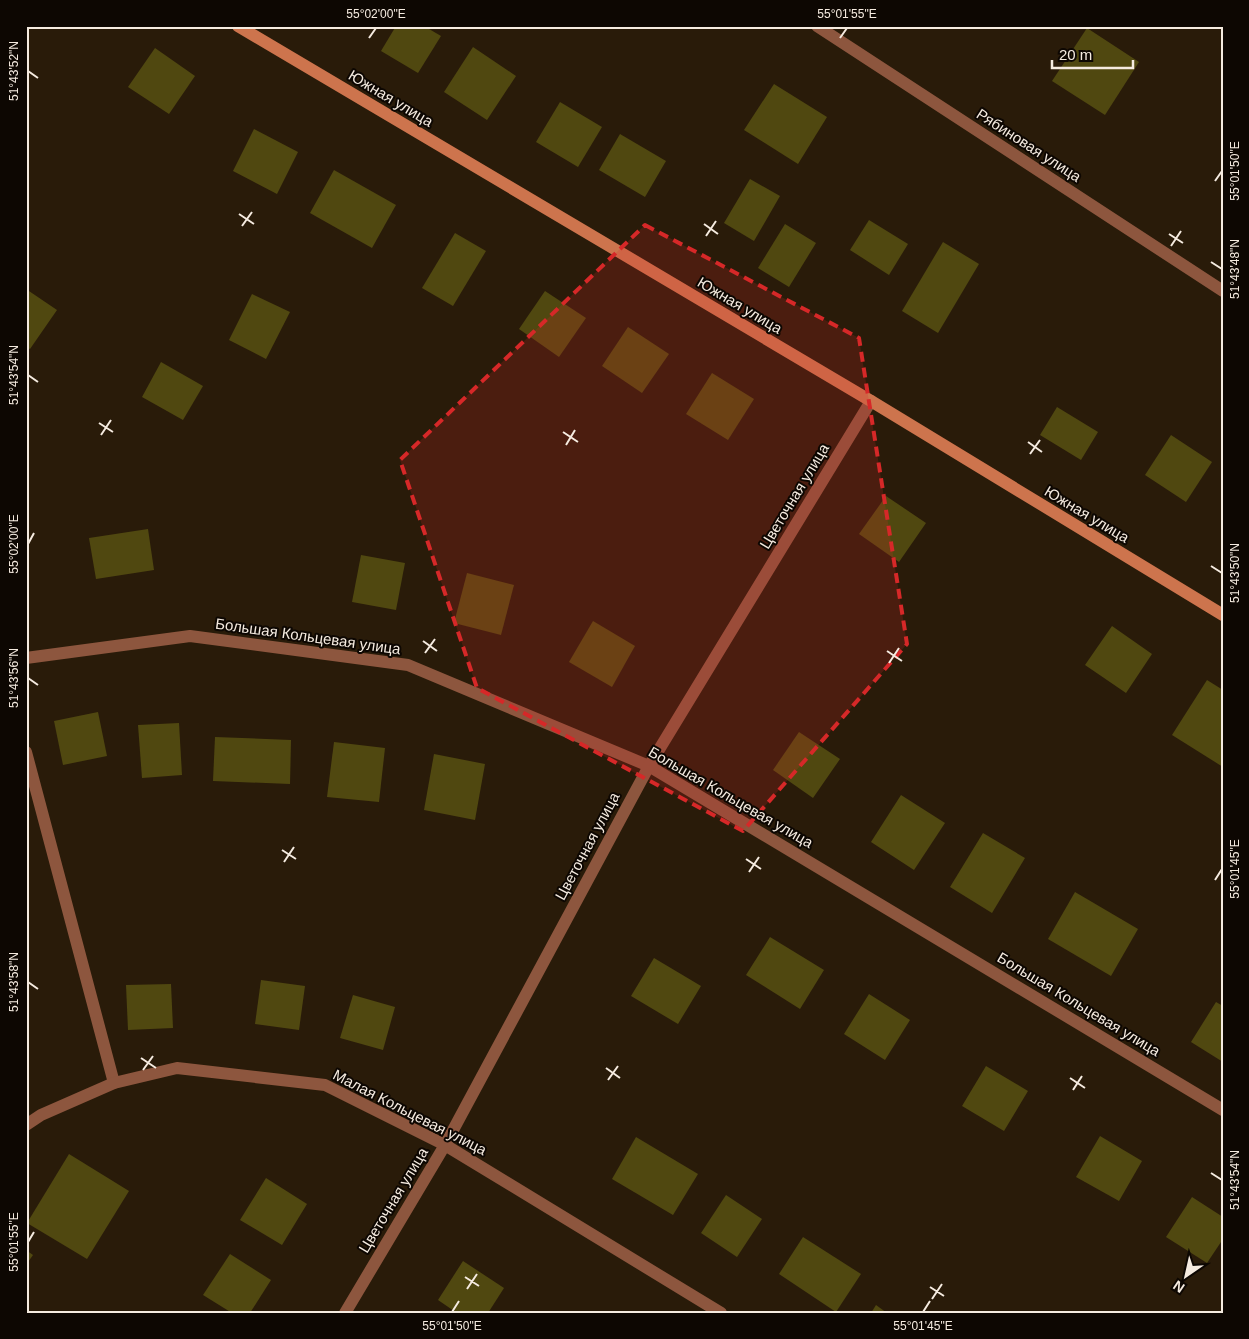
<svg xmlns="http://www.w3.org/2000/svg" width="1249" height="1339" viewBox="0 0 1249 1339" font-family="Helvetica,sans-serif">
  <style>
    .building { fill: #504810 }
    .lines { fill: none; stroke-linecap: round; stroke-linejoin: round }
    .street { stroke: #8d563e; stroke-width: 12 }
    .secondary { stroke: #cd744d; stroke-width: 12 }
    .marked { fill: #d62828; fill-opacity: 0.2; stroke: #d62828; stroke-width: 4; stroke-dasharray: 10 6; stroke-linejoin: round }
    .ticks { fill: none; stroke: #f5ebe0; stroke-width: 2 }
    .labels { text-anchor: middle; dominant-baseline: central; stroke-width: 4; stroke-linejoin: round; paint-order: stroke }
    .street-label { font-size: 15px; fill: #f5ebe0; stroke: #0d0702 }
    .neatline { fill: none; stroke: #f5ebe0; stroke-width: 2 }
    .ticks-label { font-size: 12px; text-anchor: middle; fill: #f5ebe0 }
  </style>
  <rect width="100%" height="100%" fill="#291b09"/>
  <g class="building">
    <polygon points="396,26 424,26 441,36 418,73 381,51"/>
    <polygon points="1087,28 1139,62 1105,115 1052,81"/>
    <polygon points="473,47 516,76 487,120 444,92"/>
    <polygon points="155,48 195,76 169,114 128,87"/>
    <polygon points="774,84 827,117 798,164 744,130"/>
    <polygon points="560,102 602,127 578,167 536,142"/>
    <polygon points="254,129 298,152 277,194 233,171"/>
    <polygon points="620,134 666,161 645,197 599,170"/>
    <polygon points="334,170 396,205 372,248 310,213"/>
    <polygon points="750,179 780,196 754,241 724,223"/>
    <polygon points="869,220 908,244 889,275 850,250"/>
    <polygon points="785,224 816,243 789,287 758,268"/>
    <polygon points="455,233 486,251 453,306 422,288"/>
    <polygon points="943,242 979,264 938,333 902,311"/>
    <polygon points="26,289 57,310 30,349 26,347"/>
    <polygon points="545,291 586,318 559,357 519,329"/>
    <polygon points="252,294 290,312 266,359 229,340"/>
    <polygon points="628,327 669,354 642,393 602,366"/>
    <polygon points="161,362 203,386 183,420 142,397"/>
    <polygon points="712,373 754,399 728,440 686,414"/>
    <polygon points="1057,407 1098,432 1081,460 1040,435"/>
    <polygon points="1171,435 1212,462 1186,502 1145,475"/>
    <polygon points="886,496 926,523 899,562 859,534"/>
    <polygon points="148,529 154,570 96,579 89,538"/>
    <polygon points="361,555 405,563 396,610 352,602"/>
    <polygon points="467,573 514,585 501,635 454,623"/>
    <polygon points="593,621 635,646 612,687 569,662"/>
    <polygon points="1112,626 1152,654 1126,693 1085,665"/>
    <polygon points="1207,680 1223,690 1223,767 1172,735"/>
    <polygon points="98,712 107,756 63,765 54,721"/>
    <polygon points="179,723 182,775 142,778 138,725"/>
    <polygon points="799,732 840,759 813,798 773,770"/>
    <polygon points="215,737 291,740 290,784 213,781"/>
    <polygon points="334,742 385,748 379,802 327,797"/>
    <polygon points="434,754 485,764 475,820 424,810"/>
    <polygon points="901,795 945,823 914,870 871,842"/>
    <polygon points="983,833 1025,858 992,913 950,887"/>
    <polygon points="1075,892 1138,929 1111,976 1048,939"/>
    <polygon points="770,937 824,970 800,1009 746,975"/>
    <polygon points="654,958 701,986 678,1024 631,996"/>
    <polygon points="261,980 305,986 299,1030 255,1024"/>
    <polygon points="171,984 173,1028 128,1030 126,985"/>
    <polygon points="869,994 910,1020 885,1060 844,1034"/>
    <polygon points="353,995 395,1007 383,1050 340,1038"/>
    <polygon points="1216,1002 1223,1006 1223,1062 1191,1042"/>
    <polygon points="986,1066 1028,1091 1004,1131 962,1106"/>
    <polygon points="1100,1136 1142,1161 1119,1201 1076,1177"/>
    <polygon points="636,1137 698,1174 673,1215 612,1179"/>
    <polygon points="69,1154 129,1191 87,1259 27,1223"/>
    <polygon points="266,1178 307,1204 282,1245 240,1220"/>
    <polygon points="726,1195 762,1219 737,1257 701,1233"/>
    <polygon points="1192,1197 1223,1217 1223,1239 1207,1263 1166,1237"/>
    <polygon points="803,1237 861,1274 836,1312 779,1274"/>
    <polygon points="26,1250 33,1255 26,1265"/>
    <polygon points="230,1254 271,1280 250,1313 232,1313 203,1295"/>
    <polygon points="463,1261 504,1288 488,1313 457,1313 438,1300"/>
    <polygon points="876,1305 887,1313 871,1313"/>
  </g>
  <g class="lines">
    <g class="street">
      <polyline points="817,26 1223,291"/>
      <polyline points="26,658 190,636 408,665 649,766 1223,1110"/>
      <polyline points="26,752 114,1083"/>
      <polyline points="26,1125 41,1115 114,1083 177,1068 325,1085 445,1145 721,1313"/>
      <polyline points="345,1313 445,1145 649,766 871,401"/>
    </g>
    <polyline class="secondary" points="238,26 871,401 1223,615"/>
  </g>
  <path class="marked" d="M645 225 859 338 907 644 743 831 477 688 400 460Z"/>
  <path class="ticks" d="M369 38 376 28M840 38 847 28M28 71 38 78M1215 181 1222 171M239 214 254 224M704 224 718 234M242 226 252 212M1169 234 1183 243M706 236 716 221M1171 246 1181 231M1211 262 1222 269M28 375 38 382M99 423 113 432M563 432 578 442M101 435 111 420M1028 442 1042 452M566 445 575 430M1030 454 1040 440M28 544 34 533M1211 566 1222 573M423 641 437 651M887 651 902 661M425 653 435 639M889 663 899 648M28 678 38 685M282 850 296 859M746 859 761 869M284 862 294 847M749 872 759 857M1215 880 1222 869M28 982 38 989M141 1058 156 1068M606 1068 620 1078M143 1070 153 1056M1070 1078 1085 1088M608 1080 618 1066M1073 1090 1082 1076M1211 1173 1222 1180M28 1242 34 1232M465 1277 479 1286M930 1287 944 1296M467 1289 477 1274M932 1299 942 1284M452 1312 459 1301M923 1312 930 1301"/>
  <g class="labels">
    <g class="street-label">
      <text transform="translate(391 98) rotate(31)">Южная улица</text>
      <text transform="translate(1029 145) rotate(33)">Рябиновая улица</text>
      <text transform="translate(740 305) rotate(31)">Южная улица</text>
      <text transform="translate(794 496) rotate(-59)">Цветочная улица</text>
      <text transform="translate(1087 514) rotate(31)">Южная улица</text>
      <text transform="translate(308 636) rotate(8)">Большая Кольцевая улица</text>
      <text transform="translate(731 797) rotate(30)">Большая Кольцевая улица</text>
      <text transform="translate(587 846) rotate(-62)">Цветочная улица</text>
      <text transform="translate(1079 1004) rotate(31)">Большая Кольцевая улица</text>
      <text transform="translate(410 1112) rotate(27)">Малая Кольцевая улица</text>
      <text transform="translate(393 1200) rotate(-59)">Цветочная улица</text>
    </g>
  </g>
  <rect width="1249" height="1339" fill="none" stroke="#0d0702" stroke-width="55"/>
  <g transform="translate(1186 1276) rotate(214)" stroke="#0d0702" stroke-width="4" paint-order="stroke">
  <path d="M0-4L9 19L0 12L-9 19Z" fill="#f5ebe0"/>
  <text y="-8" font-size="14" font-weight="bold" text-anchor="middle" fill="#f5ebe0">N</text>
  </g>
  <path d="M1052 60v8h81v-8" fill="none" stroke="#f5ebe0" stroke-width="2.5"/>
  <text x="1059" y="60" font-size="15" fill="#f5ebe0" stroke="#0d0702" stroke-width="4" paint-order="stroke">20 m</text>
  <rect x="28" y="28" width="1194" height="1284" class="neatline"/>
  <g class="ticks-label">
    <text x="376" y="18">55°02'00"E</text>
    <text x="847" y="18">55°01'55"E</text>
    <text transform="translate(14 71) rotate(-90)" y="4">51°43'52"N</text>
    <text transform="translate(1235 171) rotate(-90)" y="4">55°01'50"E</text>
    <text transform="translate(1235 269) rotate(-90)" y="4">51°43'48"N</text>
    <text transform="translate(14 375) rotate(-90)" y="4">51°43'54"N</text>
    <text transform="translate(14 544) rotate(-90)" y="4">55°02'00"E</text>
    <text transform="translate(1235 573) rotate(-90)" y="4">51°43'50"N</text>
    <text transform="translate(14 678) rotate(-90)" y="4">51°43'56"N</text>
    <text transform="translate(1235 869) rotate(-90)" y="4">55°01'45"E</text>
    <text transform="translate(14 982) rotate(-90)" y="4">51°43'58"N</text>
    <text transform="translate(1235 1180) rotate(-90)" y="4">51°43'54"N</text>
    <text transform="translate(14 1242) rotate(-90)" y="4">55°01'55"E</text>
    <text x="452" y="1330">55°01'50"E</text>
    <text x="923" y="1330">55°01'45"E</text>
  </g>
</svg>
